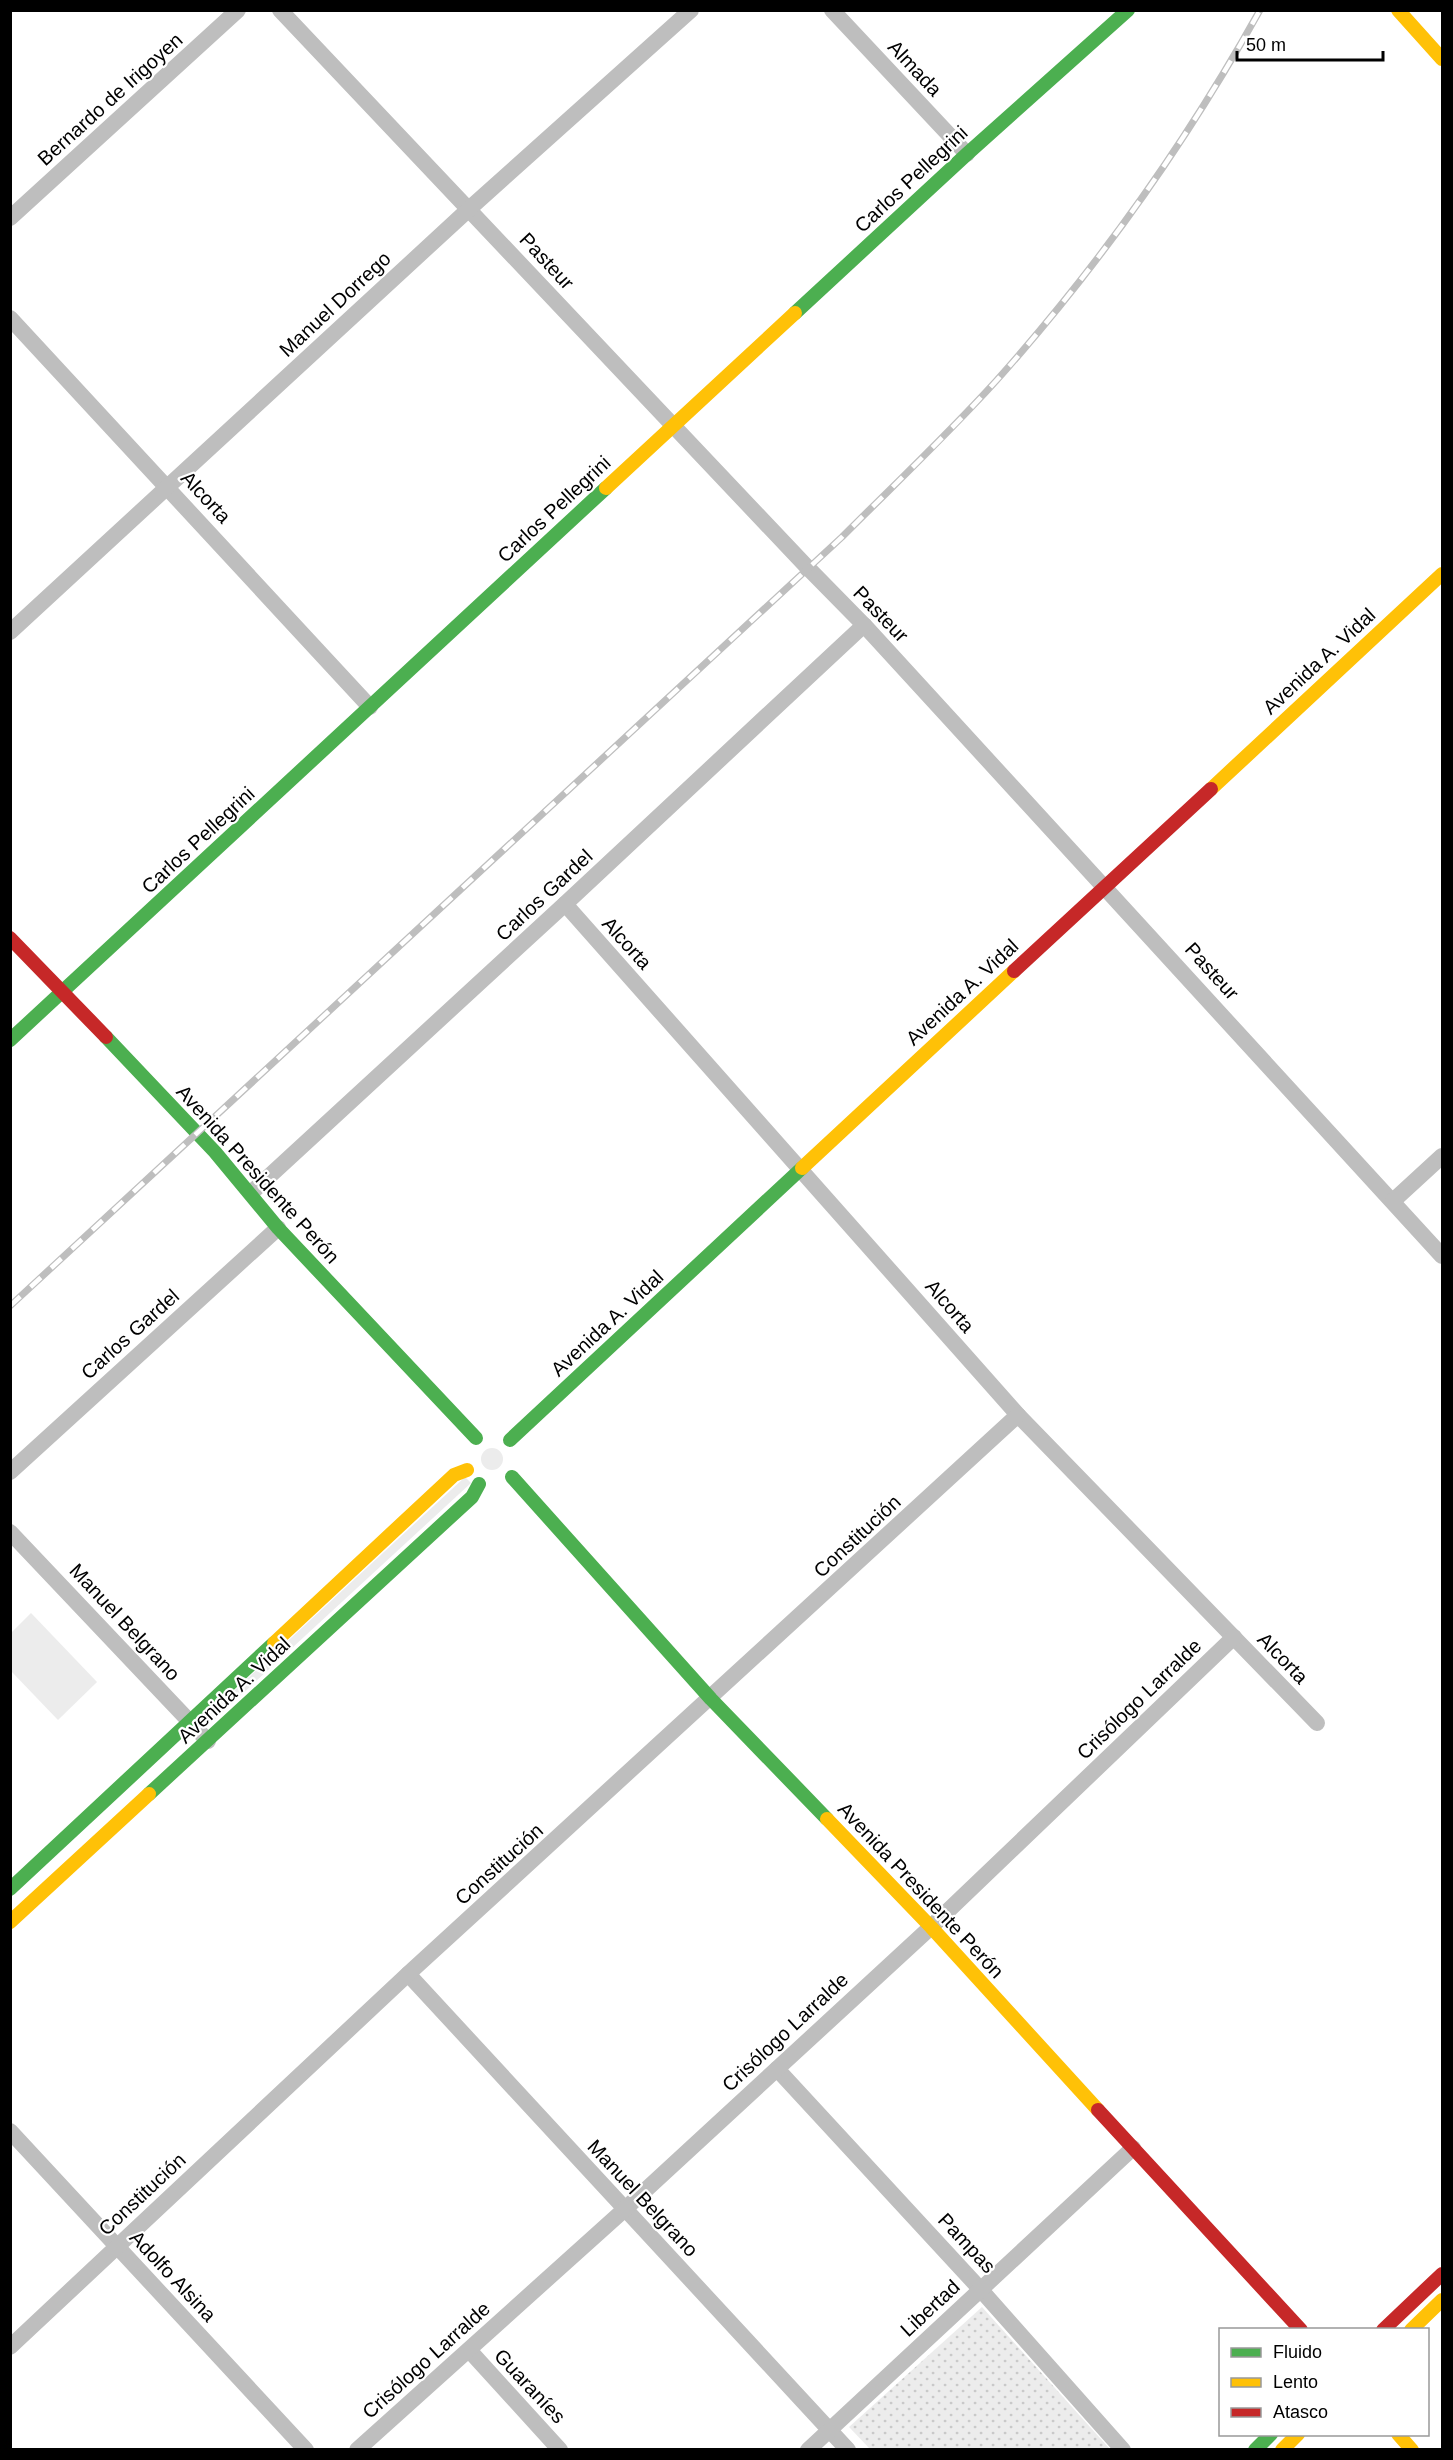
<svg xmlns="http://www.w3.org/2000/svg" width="1453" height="2460" viewBox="0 0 1453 2460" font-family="Arial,sans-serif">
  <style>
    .grass { fill: #ececec }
    .park { fill: url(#park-dots) }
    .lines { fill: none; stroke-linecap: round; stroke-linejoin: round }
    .street { stroke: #bebebe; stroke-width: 16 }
    .fast { stroke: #4caf50; stroke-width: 14 }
    .slow { stroke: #ffc107; stroke-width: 14 }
    .jam { stroke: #c62828; stroke-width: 14 }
    .rail-casing { stroke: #bebebe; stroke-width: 7 }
    .rail { stroke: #fff; stroke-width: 4.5; stroke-dasharray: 14; stroke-linecap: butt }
    .labels { text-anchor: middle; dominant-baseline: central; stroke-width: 4.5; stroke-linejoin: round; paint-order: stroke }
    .street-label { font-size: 20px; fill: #000; stroke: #fff }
  </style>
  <defs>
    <pattern id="park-dots" width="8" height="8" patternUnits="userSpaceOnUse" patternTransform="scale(1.5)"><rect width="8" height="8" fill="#ececec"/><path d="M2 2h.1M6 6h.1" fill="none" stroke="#c9c9c9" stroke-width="1.8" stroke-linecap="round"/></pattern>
  </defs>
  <rect width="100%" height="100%" fill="#fff"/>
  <g class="grass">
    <circle cx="492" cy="1459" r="11"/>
    <polygon points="465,1477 471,1483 214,1720 209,1714"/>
    <polygon points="31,1613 97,1682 58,1720 11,1671 11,1633"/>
  </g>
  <polygon class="park" points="982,2307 1109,2448 1107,2449 870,2449 849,2427"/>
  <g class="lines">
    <g class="street">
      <polyline points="280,10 807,567 864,625 1442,1256"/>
      <polyline points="832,10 967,154"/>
      <polyline points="10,218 238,10"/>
      <polyline points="10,318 370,707"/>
      <polyline points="10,632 469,209 691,10"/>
      <polyline points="565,904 1018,1415 1317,1723"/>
      <polyline points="251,1193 565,904 864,625"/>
      <polyline points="1393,1201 1442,1156"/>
      <polyline points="10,1472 278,1228"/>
      <polyline points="10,1532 208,1741"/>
      <polyline points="408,1974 848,2450"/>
      <polyline points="777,2069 981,2290 1123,2450"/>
      <polyline points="10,2131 306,2450"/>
      <polyline points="10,2347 408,1974 1018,1415"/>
      <polyline points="469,2350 560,2450"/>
      <polyline points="357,2450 625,2209 931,1927 1234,1637"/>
      <polyline points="808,2450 1133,2148"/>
    </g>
    <g class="fast">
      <polyline points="795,313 967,154 1128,10"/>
      <polyline points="106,1037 215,1152 278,1228 476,1438"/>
      <polyline points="10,1040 606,488"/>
      <polyline points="510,1440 802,1168"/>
      <polyline points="512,1477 711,1699 827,1819"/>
      <polyline points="149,1794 472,1497 479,1484"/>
      <polyline points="10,1889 274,1643"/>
      <polyline points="1255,2450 1271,2434"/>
    </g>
    <g class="slow">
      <polyline points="1398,10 1442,59"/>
      <polyline points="606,488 795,313"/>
      <polyline points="1211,789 1442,574"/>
      <polyline points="802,1168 1014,971"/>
      <polyline points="274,1643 454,1475 467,1470"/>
      <polyline points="827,1819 931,1927 1098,2110"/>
      <polyline points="10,1922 149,1794"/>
      <polyline points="1411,2330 1442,2300"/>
      <polyline points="1398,2434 1412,2450"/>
      <polyline points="1282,2450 1298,2434"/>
    </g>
    <g class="jam">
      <polyline points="10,938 106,1037"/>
      <polyline points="1014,971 1211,789"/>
      <polyline points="1098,2110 1301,2330"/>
      <polyline points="1383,2330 1442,2274"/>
    </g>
    <defs>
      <path id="rail" d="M10 1306 842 537C894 485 947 435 996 381 1097 268 1186 143 1260 10"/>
    </defs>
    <use href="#rail" class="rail-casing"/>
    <use href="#rail" class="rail"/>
  </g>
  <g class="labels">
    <g class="street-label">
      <text transform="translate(915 68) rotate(47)">Almada</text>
      <text transform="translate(110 99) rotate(-42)">Bernardo de Irigoyen</text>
      <text transform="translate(911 179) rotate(-43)">Carlos Pellegrini</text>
      <text transform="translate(547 261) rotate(47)">Pasteur</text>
      <text transform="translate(335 304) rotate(-43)">Manuel Dorrego</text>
      <text transform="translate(206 497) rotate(47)">Alcorta</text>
      <text transform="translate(554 509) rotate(-43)">Carlos Pellegrini</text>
      <text transform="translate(881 614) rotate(46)">Pasteur</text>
      <text transform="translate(1319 661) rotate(-43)">Avenida A. Vidal</text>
      <text transform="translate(198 840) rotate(-43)">Carlos Pellegrini</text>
      <text transform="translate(544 895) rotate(-43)">Carlos Gardel</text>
      <text transform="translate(627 943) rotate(48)">Alcorta</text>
      <text transform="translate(1212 971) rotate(48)">Pasteur</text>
      <text transform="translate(962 992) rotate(-43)">Avenida A. Vidal</text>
      <text transform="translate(258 1174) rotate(48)">Avenida Presidente Perón</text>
      <text transform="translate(950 1306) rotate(49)">Alcorta</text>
      <text transform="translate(607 1323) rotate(-43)">Avenida A. Vidal</text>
      <text transform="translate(130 1334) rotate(-42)">Carlos Gardel</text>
      <text transform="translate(857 1536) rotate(-43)">Constitución</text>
      <text transform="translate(125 1622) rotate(47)">Manuel Belgrano</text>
      <text transform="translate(1283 1658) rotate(46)">Alcorta</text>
      <text transform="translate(234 1690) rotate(-43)">Avenida A. Vidal</text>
      <text transform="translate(1139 1699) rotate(-44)">Crisólogo Larralde</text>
      <text transform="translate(499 1864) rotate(-42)">Constitución</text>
      <text transform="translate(921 1890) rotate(47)">Avenida Presidente Perón</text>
      <text transform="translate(785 2032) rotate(-43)">Crisólogo Larralde</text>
      <text transform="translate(142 2194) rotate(-43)">Constitución</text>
      <text transform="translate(643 2198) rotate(47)">Manuel Belgrano</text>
      <text transform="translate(967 2243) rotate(47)">Pampas</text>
      <text transform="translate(173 2276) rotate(47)">Adolfo Alsina</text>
      <text transform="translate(930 2308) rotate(-43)">Libertad</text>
      <text transform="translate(426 2360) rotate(-42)">Crisólogo Larralde</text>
      <text transform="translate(530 2386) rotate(47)">Guaraníes</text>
    </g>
  </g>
  <rect width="1453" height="2460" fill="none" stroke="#000000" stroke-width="24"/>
  <rect x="1219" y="2328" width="210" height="108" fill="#ffffff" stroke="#999999" stroke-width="1.5"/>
  <rect x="1231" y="2348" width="30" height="9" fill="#4caf50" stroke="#999999" stroke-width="1.5"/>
  <text x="1273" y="2358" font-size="18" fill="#000000">Fluido</text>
  <rect x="1231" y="2378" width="30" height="9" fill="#ffc107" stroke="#999999" stroke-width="1.5"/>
  <text x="1273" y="2388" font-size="18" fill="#000000">Lento</text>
  <rect x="1231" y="2408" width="30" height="9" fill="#c62828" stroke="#999999" stroke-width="1.5"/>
  <text x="1273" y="2418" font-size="18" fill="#000000">Atasco</text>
  <path d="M1237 51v9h146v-9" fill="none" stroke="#000000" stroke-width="3"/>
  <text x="1246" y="51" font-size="18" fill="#000000" stroke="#ffffff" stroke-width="4.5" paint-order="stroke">50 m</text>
</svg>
